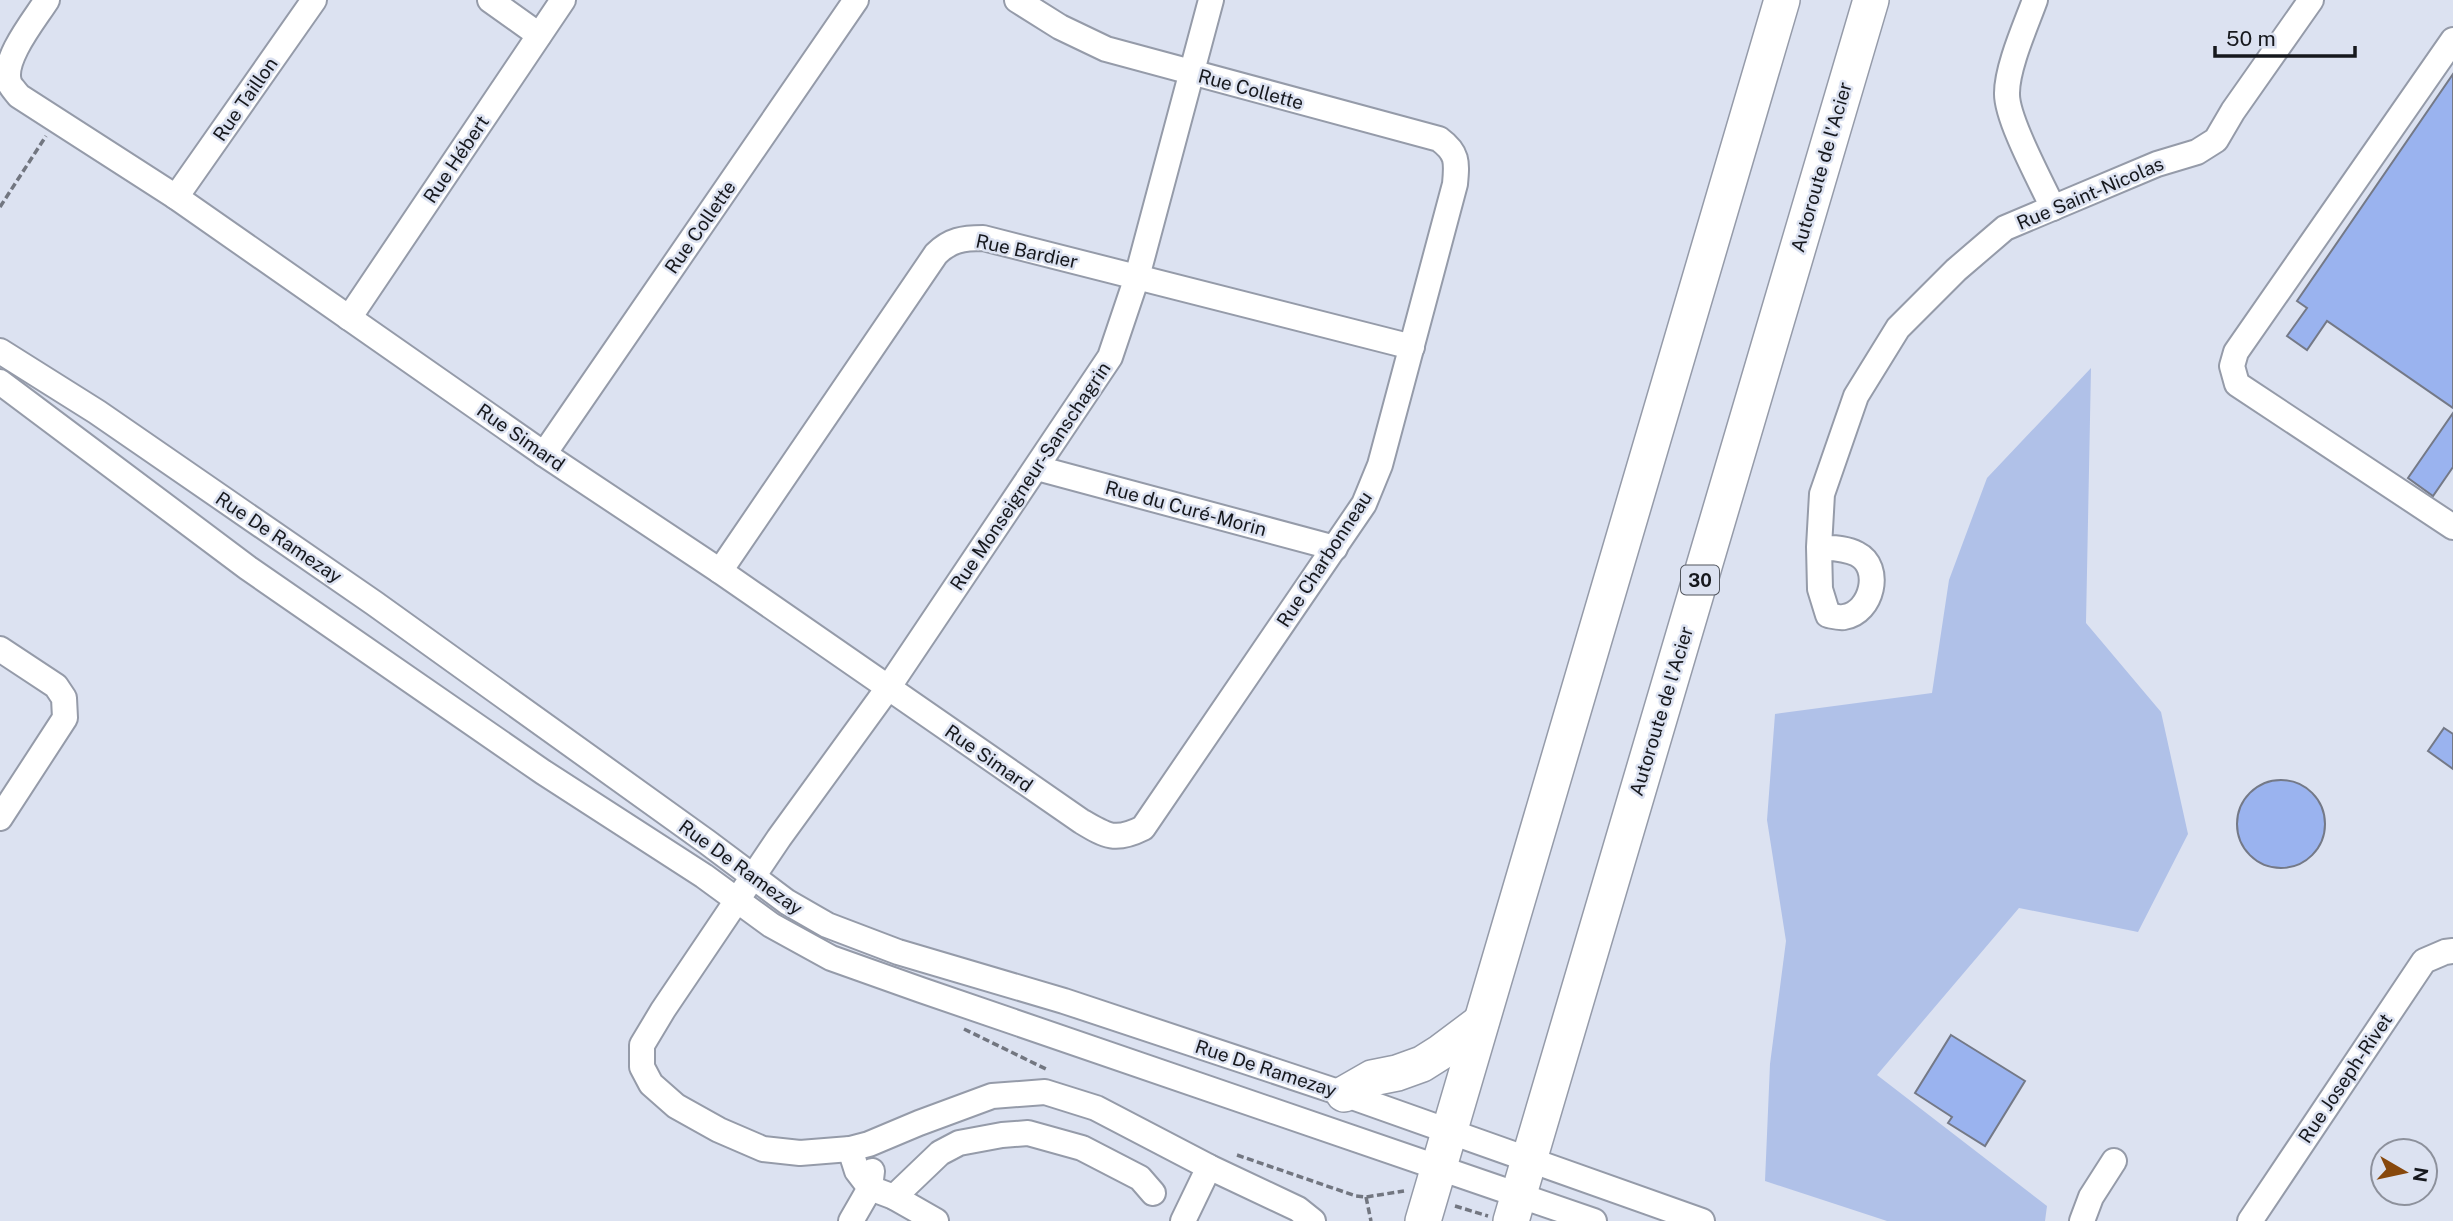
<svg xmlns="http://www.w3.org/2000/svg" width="2453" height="1221" viewBox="0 0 2453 1221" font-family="'Public Sans',sans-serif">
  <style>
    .green { fill: #b0c1e8 }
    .building { fill: #9ab3ef; stroke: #747987; stroke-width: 2 }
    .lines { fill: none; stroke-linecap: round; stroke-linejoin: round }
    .minor-casing { stroke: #959ba9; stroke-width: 28 }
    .highway-casing { stroke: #959ba9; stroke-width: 38 }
    .path { stroke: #727680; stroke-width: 3.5; stroke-dasharray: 7 3.5; stroke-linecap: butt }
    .minor { stroke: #fff; stroke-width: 24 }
    .highway { stroke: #fff; stroke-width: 35 }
    .labels { text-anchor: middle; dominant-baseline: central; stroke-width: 5; stroke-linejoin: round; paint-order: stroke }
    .shield { fill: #dce2f1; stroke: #51555d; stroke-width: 2 }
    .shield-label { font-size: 18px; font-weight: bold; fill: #16181d }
    .street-label { font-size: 19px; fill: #16181d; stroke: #dce2f1 }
  </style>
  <rect width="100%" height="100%" fill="#dce2f1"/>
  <polygon class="green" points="2091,368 2086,623 2161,712 2188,834 2138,932 2019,908 1877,1075 2047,1206 2045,1221 1887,1221 1765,1181 1770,1064 1786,941 1767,820 1775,714 1932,693 1949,580 1987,478"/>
  <g class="building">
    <polygon points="2453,74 2453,408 2327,321 2307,350 2287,336 2307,308 2297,301"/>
    <polygon points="2453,413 2453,467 2433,496 2408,478"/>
    <polygon points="2444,728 2453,734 2453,769 2428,751"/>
    <circle cx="2281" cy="824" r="44"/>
    <polygon points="1951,1035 2025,1081 1985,1146 1948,1123 1952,1117 1915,1093"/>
  </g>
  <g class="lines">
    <defs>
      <g id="minor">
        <path d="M47 0C35 19 2 59 9 82 10 86 16 92 19 96L176 197 544 454 720 571 1081 821C1106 836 1115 842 1143 828L1364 504 1380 465 1455 184C1457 162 1458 153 1439 139L1106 49 1060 27 1017 0"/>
        <polyline points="490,0 539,35"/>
        <polyline points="1211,0 1137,277 1110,357 888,688 779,838 663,1010 642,1045 642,1067 651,1084 676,1106 719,1130 763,1149 800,1153 850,1149 869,1144 919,1123 992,1096 1045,1092 1096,1108 1209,1167 1298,1209 1313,1221"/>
        <path d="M2035 0C2026 25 2007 67 2007 93 2006 118 2041 182 2053 208"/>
        <polyline points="2453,40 2236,352 2232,366 2237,384 2453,527"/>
        <polyline points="176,197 314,0"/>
        <polyline points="349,318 563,0"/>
        <polyline points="0,351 97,412 374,603 707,842 787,902 827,925 898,952 1064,1001 1344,1094 1702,1221"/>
        <polyline points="0,382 248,568 543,772 704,876 771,925 831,958 921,990 1594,1221"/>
        <polyline points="544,454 856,0"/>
        <polyline points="1037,468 1335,548"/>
        <path d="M1819 547C1831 548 1846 548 1857 554 1883 567 1872 613 1844 617 1840 618 1833 616 1828 615L1820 589 1819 547 1822 494 1856 396 1898 328 1956 270 2005 228 2157 164 2197 152 2216 140 2233 111 2311 0"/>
        <path d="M720 571 936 254C950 240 963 238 983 238L1412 347"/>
        <polyline points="0,649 56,686 64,698 65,718 0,818"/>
        <polyline points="850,1149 857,1171 870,1188 894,1197 936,1221"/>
        <polyline points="894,1197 940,1153 959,1143 1002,1135 1028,1133 1082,1148 1140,1178 1153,1193"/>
        <polyline points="851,1221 870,1188 872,1171"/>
        <polyline points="1183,1221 1209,1167"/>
        <polyline points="2082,1221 2091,1197 2114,1161"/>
        <polyline points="2250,1221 2424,961 2445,952 2453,951"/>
      </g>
      <g id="highway">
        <polyline points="1344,1094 1372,1078 1397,1073 1422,1064 1441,1052 1481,1022"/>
        <polyline points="1423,1221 1782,0"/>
        <polyline points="1511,1221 1871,0"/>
      </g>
    </defs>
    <use href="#minor" class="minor-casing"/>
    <use href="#highway" class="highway-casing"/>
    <g class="path">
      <polyline points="0,207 46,136"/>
      <polyline points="964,1029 1048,1070"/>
      <polyline points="1237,1155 1356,1196 1366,1197 1404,1191"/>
      <polyline points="1366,1197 1371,1221"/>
      <polyline points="1455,1206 1488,1216"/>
    </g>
    <use href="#minor" class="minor"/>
    <use href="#highway" class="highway"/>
  </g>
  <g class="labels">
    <rect class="shield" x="1681" y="565.5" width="38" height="29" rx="5"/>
    <g class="shield-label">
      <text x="1700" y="580">30</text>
    </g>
    <g class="street-label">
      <text transform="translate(1251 89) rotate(15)">Rue Collette</text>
      <text transform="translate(245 99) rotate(-55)">Rue Taillon</text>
      <text transform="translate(456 159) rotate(-56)">Rue Hébert</text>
      <text transform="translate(1821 167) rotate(-74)">Autoroute de l'Acier</text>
      <text transform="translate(2090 193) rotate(-23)">Rue Saint-Nicolas</text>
      <text transform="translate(700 227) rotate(-55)">Rue Collette</text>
      <text transform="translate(1027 251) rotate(12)">Rue Bardier</text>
      <text transform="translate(521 437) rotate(35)">Rue Simard</text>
      <text transform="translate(1030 476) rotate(-56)">Rue Monseigneur-Sanschagrin</text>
      <text transform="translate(1186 508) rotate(15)">Rue du Curé-Morin</text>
      <text transform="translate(279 537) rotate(34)">Rue De Ramezay</text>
      <text transform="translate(1324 559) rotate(-57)">Rue Charbonneau</text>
      <text transform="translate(1661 711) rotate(-73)">Autoroute de l'Acier</text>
      <text transform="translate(989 758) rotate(35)">Rue Simard</text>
      <text transform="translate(741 867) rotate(36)">Rue De Ramezay</text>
      <text transform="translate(1266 1068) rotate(18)">Rue De Ramezay</text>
      <text transform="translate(2345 1078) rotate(-56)">Rue Joseph-Rivet</text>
    </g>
  </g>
  <g transform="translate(2404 1172) rotate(99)"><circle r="33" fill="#dce2f1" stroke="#8d919c" stroke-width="2"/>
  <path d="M0-5L12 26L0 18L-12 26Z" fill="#87480c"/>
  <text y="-10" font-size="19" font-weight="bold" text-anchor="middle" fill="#16181d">N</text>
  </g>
  <path d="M2215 46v10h140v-10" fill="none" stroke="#16181d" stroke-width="3.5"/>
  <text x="2226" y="46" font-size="21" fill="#16181d" stroke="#dce2f1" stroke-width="5" paint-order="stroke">50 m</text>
</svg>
